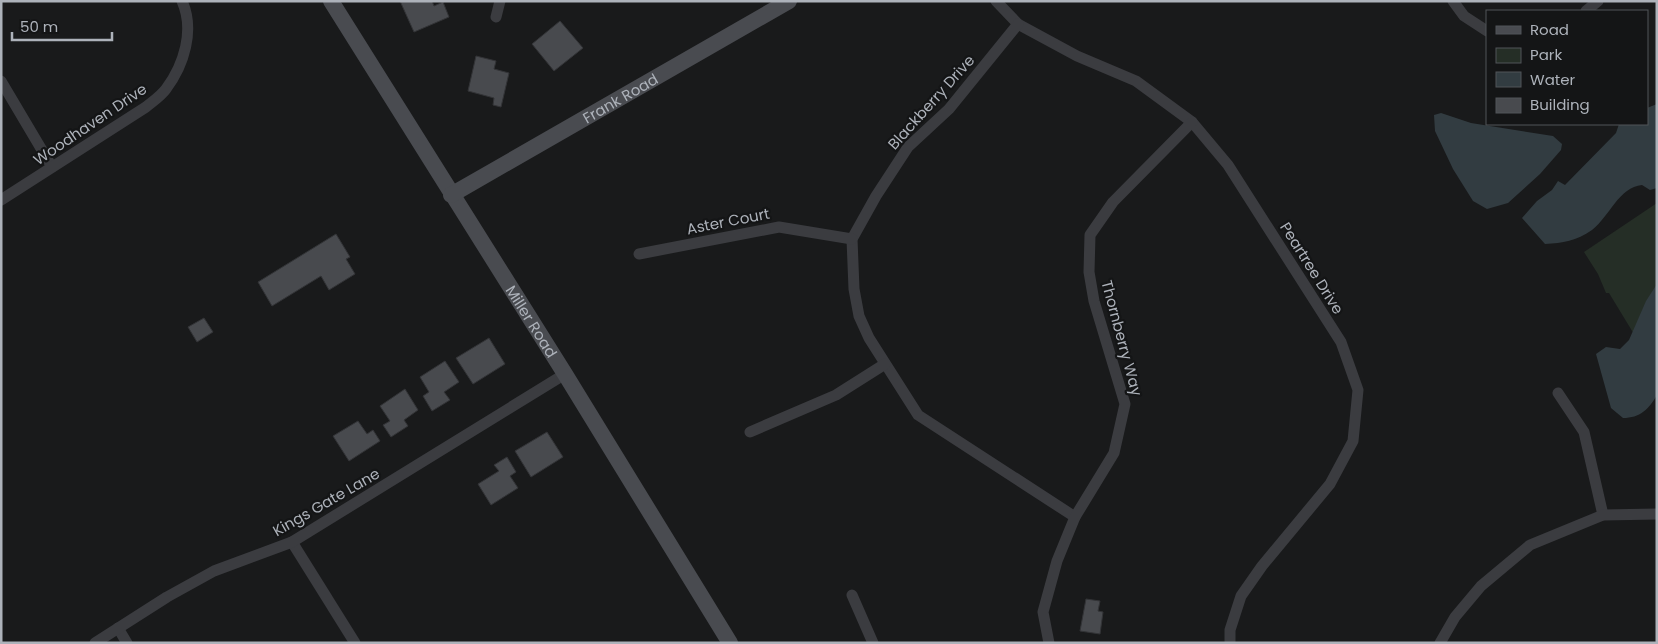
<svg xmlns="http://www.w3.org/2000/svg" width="1658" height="644" viewBox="0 0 1658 644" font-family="Poppins,sans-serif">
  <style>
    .green { fill: #252e26 }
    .water { fill: #323c41 }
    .building { fill: #484a4e; stroke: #333437 }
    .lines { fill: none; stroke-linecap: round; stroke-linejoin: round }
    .street { stroke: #3b3c40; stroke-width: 11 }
    .secondary { stroke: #494b50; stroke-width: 16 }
    .labels { text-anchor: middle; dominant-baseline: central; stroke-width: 4.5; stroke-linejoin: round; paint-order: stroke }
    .street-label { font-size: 15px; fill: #adb2ba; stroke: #141516 }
  </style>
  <rect width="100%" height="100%" fill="#191a1b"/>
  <polygon class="green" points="1657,203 1657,372 1609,293 1606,293 1598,274 1584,252"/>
  <g class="water">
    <path d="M1657 104V188L1650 190 1642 185C1619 187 1610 216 1592 230 1576 241 1563 243 1545 244L1522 218 1537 201 1552 190 1558 181 1565 185 1616 133 1619 124H1647V108Z"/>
    <polygon points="1441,113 1471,123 1553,136 1562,144 1561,150 1540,174 1508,203 1487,209 1473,201 1453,169 1435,131 1434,115"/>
    <path d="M1657 284V395C1649 409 1640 418 1623 418L1611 408 1596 354 1606 347 1620 349 1629 340 1646 301Z"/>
  </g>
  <g class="building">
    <polygon points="400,1 432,1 434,6 443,2 449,17 414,32"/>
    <polygon points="560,21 583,48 554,71 532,44"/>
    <polygon points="476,56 496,61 494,69 509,73 501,107 493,105 494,98 468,91"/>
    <polygon points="336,234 350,257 346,259 355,274 329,290 321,276 272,306 258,282"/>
    <polygon points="204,318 213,332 197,342 188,327"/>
    <polygon points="489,338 505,364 473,384 456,358"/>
    <polygon points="445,361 459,382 444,392 450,400 432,411 423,396 429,392 420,377"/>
    <polygon points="405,389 418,410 404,420 408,426 391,437 383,425 390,421 380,406"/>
    <polygon points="358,421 367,434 373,430 380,441 349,461 333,436"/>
    <polygon points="547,432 563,457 531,477 515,451"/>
    <polygon points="507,457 516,472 510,476 518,488 491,505 478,484 499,471 494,465"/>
    <polygon points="1086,599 1100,601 1098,611 1103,612 1100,634 1080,631"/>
  </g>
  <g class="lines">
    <g class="street">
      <polyline points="996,1 1018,24 1077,56 1136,81 1192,122 1228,165 1341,342 1358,390 1353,441 1330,484 1262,566 1241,596 1230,630 1230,643"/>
      <polyline points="1453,1 1464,16 1487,31"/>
      <polyline points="1586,11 1598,1"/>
      <polyline points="496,17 500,1"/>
      <polyline points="1018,24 949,109 908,147 876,196 852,239 854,289 859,316 869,338 918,415 1075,517"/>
      <polyline points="1,81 52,167"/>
      <path d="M1 200 146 107C152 102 161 96 166 89 184 65 195 30 182 1"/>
      <polyline points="639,254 779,227 852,239"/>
      <polyline points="1558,393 1584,432 1603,515"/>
      <polyline points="750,432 836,395 885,364"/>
      <polyline points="292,542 355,643"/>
      <polyline points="852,595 873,643"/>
      <polyline points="118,628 127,643"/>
      <polyline points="95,643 167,597 214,571 292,542 565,374"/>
      <polyline points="1049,643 1043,612 1057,561 1075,517 1114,453 1125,404 1094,301 1089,272 1090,235 1113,202 1192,122"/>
      <polyline points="1440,643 1455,617 1481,586 1530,545 1603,515 1657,514"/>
    </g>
    <g class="secondary">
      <path id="s1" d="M331 1 565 374 730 643"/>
      <path id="s2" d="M451 195 789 1"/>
    </g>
  </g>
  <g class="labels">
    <g class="street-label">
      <text stroke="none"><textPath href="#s2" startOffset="195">Frank Road</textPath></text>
      <text transform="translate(931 102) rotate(-48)">Blackberry Drive</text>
      <text transform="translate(90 124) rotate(-34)">Woodhaven Drive</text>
      <text transform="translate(728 221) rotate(-11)">Aster Court</text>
      <text transform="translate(1312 268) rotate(58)">Peartree Drive</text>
      <text stroke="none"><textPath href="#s1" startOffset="378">Miller Road</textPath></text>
      <text transform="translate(1122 338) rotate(75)">Thornberry Way</text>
      <text transform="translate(326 502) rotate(-30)">Kings Gate Lane</text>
    </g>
  </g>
  <rect width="1658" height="644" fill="none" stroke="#adb2ba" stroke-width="5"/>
  <rect x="1486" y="10" width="162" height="115" fill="#141516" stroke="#515458"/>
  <rect x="1496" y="26" width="25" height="8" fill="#494b50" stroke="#515458"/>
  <text x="1530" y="35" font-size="15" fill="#adb2ba">Road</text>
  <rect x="1496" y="48" width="25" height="15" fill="#252e26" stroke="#515458"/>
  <text x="1530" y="60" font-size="15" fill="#adb2ba">Park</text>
  <rect x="1496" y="72" width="25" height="15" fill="#323c41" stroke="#515458"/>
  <text x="1530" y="85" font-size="15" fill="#adb2ba">Water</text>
  <rect x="1496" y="98" width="25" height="15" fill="#484a4e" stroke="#515458"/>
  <text x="1530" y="110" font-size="15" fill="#adb2ba">Building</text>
  <path d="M12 32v8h100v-8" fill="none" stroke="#adb2ba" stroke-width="2.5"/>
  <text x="20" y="32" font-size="15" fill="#adb2ba" stroke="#141516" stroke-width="4" paint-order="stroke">50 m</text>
</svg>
